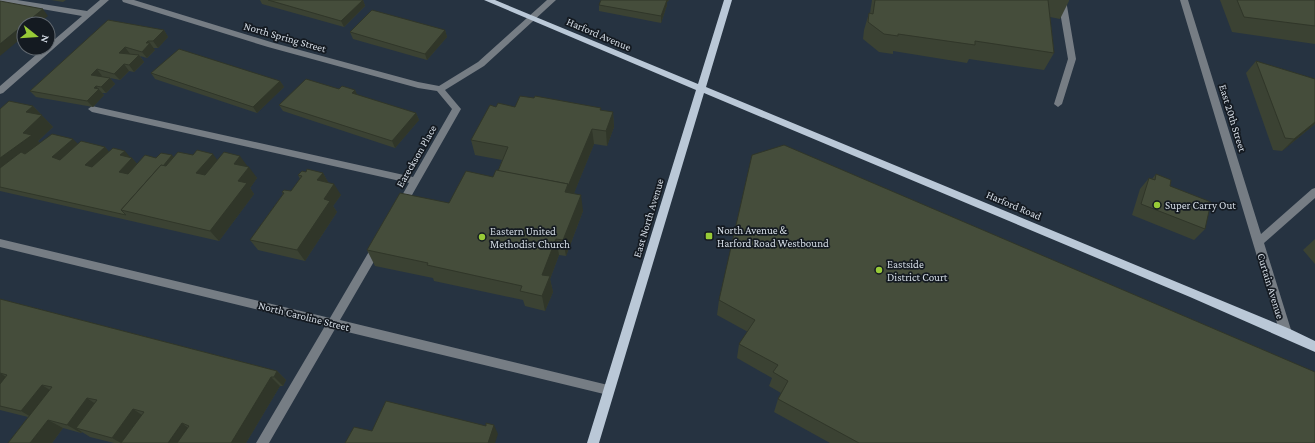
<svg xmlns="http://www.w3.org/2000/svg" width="1315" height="443" viewBox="0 0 1315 443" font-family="'Crimson Pro',serif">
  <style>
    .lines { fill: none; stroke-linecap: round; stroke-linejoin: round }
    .minor { fill: #767d84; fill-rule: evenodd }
    .major { fill: #bac8d7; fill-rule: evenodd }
    .wall { fill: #3b4233 }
    .shaded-wall { fill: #303629 }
    .building { fill: #454d3b; stroke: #303629 }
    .poi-dot { fill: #98cb37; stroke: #141a21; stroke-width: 1.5 }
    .labels { text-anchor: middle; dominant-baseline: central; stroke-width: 3.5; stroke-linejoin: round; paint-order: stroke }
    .street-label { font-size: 11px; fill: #d4dce5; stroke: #141a21 }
    .poi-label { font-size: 11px; fill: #d4dce5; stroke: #141a21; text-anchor: start }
  </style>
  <rect width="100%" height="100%" fill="#263341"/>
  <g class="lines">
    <g class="minor">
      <polygon points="0,0 17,0 87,11 100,0 109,0 3,93 0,94 0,86 44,48 48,48 48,45 82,16 2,2 0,2"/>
      <polygon points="122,0 134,0 274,43 418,82 439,86 478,62 547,0 556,0 484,66 445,90 461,109 404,209 398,209 396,206 409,183 92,112 88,109 92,106 413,177 452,109 437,91 418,88 268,47 123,2"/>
      <polygon points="1058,0 1066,0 1076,59 1062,104 1058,107 1054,104 1068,59"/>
      <polygon points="1180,0 1188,0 1261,234 1312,189 1315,188 1315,198 1264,243 1292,333 1290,337 1286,338 1282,337 1280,333"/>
      <polygon points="0,239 330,318 374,243 378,242 382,243 383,246 340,320 608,385 612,386 614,390 612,394 608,395 335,329 269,443 256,443 325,326 0,247"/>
    </g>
    <polygon class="major" points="484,0 495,0 698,84 724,0 732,0 706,87 1290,329 1315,341 1315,352 1190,297 704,93 599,443 587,443 696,90"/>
  </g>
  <g class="wall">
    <polygon points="51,0 66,0 63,2"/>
    <polygon points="260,0 363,0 365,6 344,27 262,4"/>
    <polygon points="601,0 669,0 667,2 667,5 661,23 599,11 599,5"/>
    <polygon points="872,0 1069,0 1069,1 1060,19 1050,17 1054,53 1044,70 969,59 967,63 893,51 893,54 879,52 863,39 864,30 869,13 870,13"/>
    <polygon points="1220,0 1315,0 1315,44 1232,32"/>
    <polygon points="108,20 164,30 168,37 158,48 153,48 155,50 147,58 140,56 144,62 134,72 129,71 120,80 110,78 115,84 106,93 102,93 104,95 93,107 36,97 30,91"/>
    <polygon points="445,30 447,37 427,60 353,39 350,32"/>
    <polygon points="1256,61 1315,79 1315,124 1282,151 1273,150 1246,73"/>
    <polygon points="151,73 280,81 284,87 257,113 155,79"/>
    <polygon points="339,89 355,90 357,95 416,113 419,120 395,148 283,111 279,105"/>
    <polygon points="33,106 53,127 38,141 40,143 78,144 105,147 109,152 130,157 132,158 137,164 156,158 172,155 173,157 217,160 247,166 257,178 250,188 254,194 219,241 0,191 0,109"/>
    <polygon points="496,107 515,107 601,110 613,112 614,127 607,146 594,144 574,193 583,211 566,256 559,255 550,279 553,292 545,311 525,306 523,300 434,281 433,278 375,266 367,250 449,203 493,177 498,171 502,160 475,155 471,140"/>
    <polygon points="306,172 323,173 328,182 341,195 333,206 337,212 305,261 258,250 250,240 283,194 282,192 291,191 300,179 298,175"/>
    <polygon points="1156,174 1170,186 1205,229 1194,240 1132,215 1140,189 1149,178 1152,179"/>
    <polygon points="1315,239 1315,264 1303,250"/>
    <polygon points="0,299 277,371 286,380 283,386 280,386 246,443 114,443 90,437 82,432 81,433 63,428 52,443 8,443 28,417 0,410"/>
    <polygon points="719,300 1315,443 830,443 774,412 778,399 781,393 769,386 772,378 737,358 739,344 748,332 717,315"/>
  </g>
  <g class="shaded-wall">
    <polygon points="363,0 365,6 344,27 341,21"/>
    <polygon points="667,0 669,0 667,2 667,5 661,23 661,16"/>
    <polygon points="43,9 48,16 38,24 25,24"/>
    <polygon points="24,25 24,36 0,56 0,44"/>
    <polygon points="164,30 168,37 158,48 153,41"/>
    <polygon points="445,30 447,37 427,60 425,54"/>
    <polygon points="148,41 150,44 150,43 155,50 147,58 142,52 146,43"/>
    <polygon points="125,47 130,54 119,53"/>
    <polygon points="139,55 144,62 134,72 129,65"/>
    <polygon points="124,64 129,71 120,80 114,74"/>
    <polygon points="97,69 102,76 96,82 91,75"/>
    <polygon points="110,78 115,84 106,93 101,87"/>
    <polygon points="280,81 284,87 257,113 253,107"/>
    <polygon points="96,86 104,95 93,107 87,101"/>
    <polygon points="355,90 358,97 352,93"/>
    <polygon points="33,106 53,127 38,141 43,147 0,179 0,158 23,133 26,112"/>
    <polygon points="613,112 614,127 607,146 606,131"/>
    <polygon points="416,113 419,120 395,148 392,141"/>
    <polygon points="1315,122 1315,124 1282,151 1294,139"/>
    <polygon points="592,129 594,144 568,208 565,192"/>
    <polygon points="73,139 79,145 58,164 52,157"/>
    <polygon points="105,147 110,153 90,171 85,165"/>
    <polygon points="125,151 130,157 126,161 120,155"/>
    <polygon points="213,154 221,165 205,184 196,173"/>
    <polygon points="172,155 177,162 150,181"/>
    <polygon points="240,156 248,167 234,164"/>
    <polygon points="132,158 137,164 124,178 119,172"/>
    <polygon points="249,167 257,178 250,188 254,194 219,241 210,231 238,181"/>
    <polygon points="323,173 329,184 317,180"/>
    <polygon points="334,184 341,195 333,206 337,212 305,261 297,250 324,199"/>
    <polygon points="581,195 583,211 566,256 563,240"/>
    <polygon points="556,239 559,255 550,279 553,292 545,311 542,296 542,275"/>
    <polygon points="277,371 286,380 283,386 274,377"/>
    <polygon points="0,373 14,382 0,398"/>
    <polygon points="271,377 280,386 246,443 231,443"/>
    <polygon points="42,385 56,394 36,420 21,411"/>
    <polygon points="87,398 100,407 76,428 82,432 81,433 67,425"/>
    <polygon points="133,409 145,417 121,443 112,438"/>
    <polygon points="48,420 63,428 52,443 30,443"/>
    <polygon points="182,423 193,432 185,443 168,443"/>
    <polygon points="494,425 498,434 495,443 488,443"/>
  </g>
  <g class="building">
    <polygon points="268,0 363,0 341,21"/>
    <polygon points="601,0 667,0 661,16 599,5"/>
    <polygon points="875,0 1048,0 1054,53 975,41 975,45 898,34 898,36 884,34 868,22 869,13 873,14"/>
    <polygon points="1237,0 1315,0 1315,26 1244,17"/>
    <polygon points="0,1 43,9 0,44"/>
    <polygon points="372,10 445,30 425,54 350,32"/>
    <polygon points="108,20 164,30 153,41 148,41 146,43 150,43 142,52 125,47 119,53 139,55 129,65 124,64 114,74 97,69 91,75 110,78 101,87 96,86 94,88 99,89 87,101 30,91"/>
    <polygon points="179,49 280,81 253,107 151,73"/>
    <polygon points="1256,61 1315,79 1315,122 1294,139 1285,138"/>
    <polygon points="306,79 339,89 342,86 355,90 352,93 416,113 392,141 279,105"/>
    <polygon points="520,96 534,98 535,96 601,108 600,110 613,112 606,131 592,129 568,186 568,184 498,171 508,147 471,140 490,105 496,107 498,103 515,107"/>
    <polygon points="9,101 33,106 26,112 42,115 23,133 32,135 0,158 0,109"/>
    <polygon points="52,134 73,139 52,157 60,160 81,141 105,147 85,165 92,167 113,148 125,151 120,155 132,158 119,172 128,174 145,155 156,158 161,153 172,155 163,166 161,165 121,210 126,215 0,187 0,168 21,152 25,154"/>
    <polygon points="784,145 1315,372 1315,443 859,443 778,399 788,381 773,372 778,365 739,344 755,320 719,300 752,155"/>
    <polygon points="197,150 213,154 196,173 205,175 224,152 240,156 234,164 249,167 238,181 247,183 210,231 121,210 161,165 166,166 178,152 193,155"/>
    <polygon points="307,169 323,173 317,180 334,184 324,199 330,201 297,250 250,240 284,193 282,192 284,190 291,191 302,176 298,175 302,171 306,172"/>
    <polygon points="496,170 568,184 565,192 581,195 563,240 556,239 542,275 550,276 542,296 520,291 522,286 427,265 428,263 367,250 400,193 449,203 466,171 493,177"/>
    <polygon points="1156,174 1171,180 1170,186 1211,202 1205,229 1141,204 1149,178 1155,180"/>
    <polygon points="0,299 277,371 274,377 271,377 231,443 177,443 189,426 182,423 168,443 121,443 144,412 133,409 112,438 76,428 97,400 87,398 67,425 48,420 30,443 8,443 52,387 42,385 21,411 0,406 0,384 7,375 0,373"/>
    <polygon points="386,401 486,426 486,423 494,425 488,443 345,443 354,427 372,431"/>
  </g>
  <g class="poi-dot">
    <circle cx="1157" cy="205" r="4"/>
    <rect x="705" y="232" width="8" height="8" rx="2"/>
    <circle cx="482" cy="237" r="4"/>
    <circle cx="879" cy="270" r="4"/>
  </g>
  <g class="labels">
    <g class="street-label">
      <text transform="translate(599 34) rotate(23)">Harford Avenue</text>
      <text transform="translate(285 37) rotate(16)">North Spring Street</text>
      <text transform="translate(1233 118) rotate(73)">East 20th Street</text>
      <text transform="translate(416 156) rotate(-60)">Eareckson Place</text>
      <text transform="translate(1014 205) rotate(23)">Harford Road</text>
      <text transform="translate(648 218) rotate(-73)">East North Avenue</text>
      <text transform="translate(1271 286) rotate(73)">Curtain Avenue</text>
      <text transform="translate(304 316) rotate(14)">North Caroline Street</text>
    </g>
    <g class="poi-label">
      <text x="1165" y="205">Super Carry Out</text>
      <text x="717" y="230">North Avenue &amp;<tspan x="717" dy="13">Harford Road Westbound</tspan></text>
      <text x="490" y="231">Eastern United<tspan x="490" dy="13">Methodist Church</tspan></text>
      <text x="887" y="264">Eastside<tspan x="887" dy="13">District Court</tspan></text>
    </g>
  </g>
  <g transform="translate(36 36) rotate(107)"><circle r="19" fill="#141a21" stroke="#61686f"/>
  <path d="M0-3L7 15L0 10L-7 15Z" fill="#98cb37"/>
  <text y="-6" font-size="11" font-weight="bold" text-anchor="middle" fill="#d4dce5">N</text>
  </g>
</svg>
